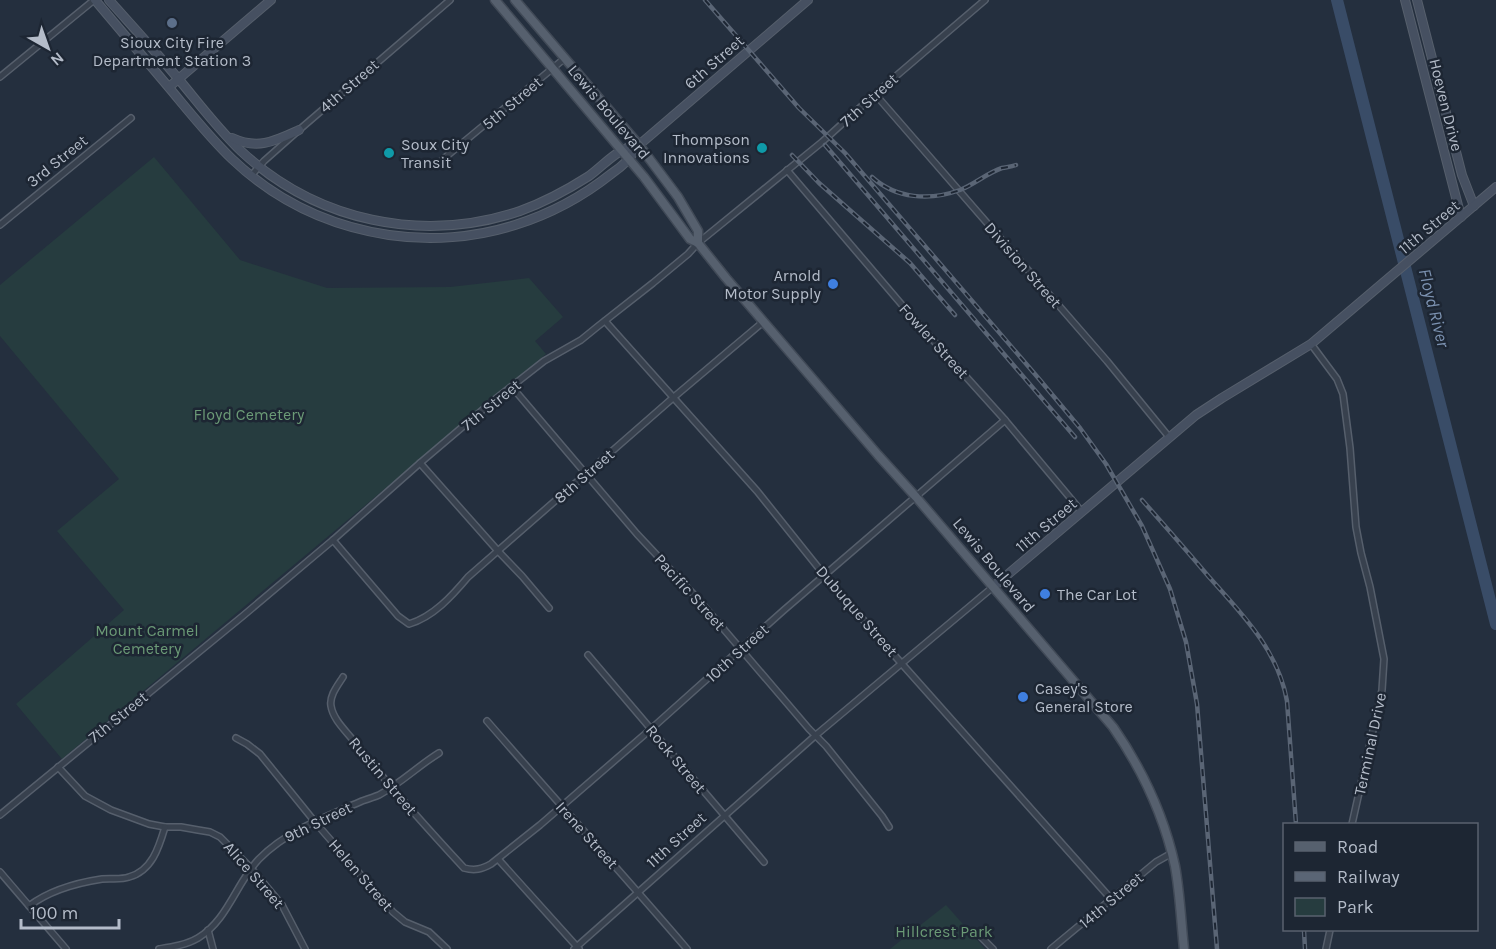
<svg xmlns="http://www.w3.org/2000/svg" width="1496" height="949" viewBox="0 0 1496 949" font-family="Karla,sans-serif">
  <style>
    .green { fill: #263c3f }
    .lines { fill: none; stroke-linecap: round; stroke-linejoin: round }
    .river { stroke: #394c67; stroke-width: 12 }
    .street-casing { stroke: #565f6c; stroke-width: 8 }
    .secondary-casing { stroke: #565f6c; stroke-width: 10 }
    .primary-casing { stroke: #414a57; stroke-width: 11 }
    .street { stroke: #38414e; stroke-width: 5 }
    .secondary { stroke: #465061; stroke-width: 8 }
    .primary { stroke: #56606e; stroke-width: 8 }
    .rail-casing { stroke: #5a6575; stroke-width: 4.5 }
    .rail { stroke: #1d2633; stroke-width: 2; stroke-dasharray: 7; stroke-linecap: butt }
    .service-dot { fill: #5c6f8a; stroke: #1d2633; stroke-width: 2 }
    .culture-dot { fill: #0f9aa8; stroke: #1d2633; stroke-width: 2 }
    .shop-dot { fill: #3f7fe0; stroke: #1d2633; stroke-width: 2 }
    .labels { text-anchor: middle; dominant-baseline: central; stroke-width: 5; stroke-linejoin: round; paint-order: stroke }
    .poi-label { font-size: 16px; fill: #b4bcc9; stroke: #1d2633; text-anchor: start }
    .street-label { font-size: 16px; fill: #b4bcc9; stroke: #1d2633 }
    .park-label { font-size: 16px; fill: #6b9a76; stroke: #1d2633 }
    .water-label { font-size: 18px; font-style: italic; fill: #7c92b1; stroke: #1d2633 }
  </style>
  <rect width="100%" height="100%" fill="#242f3e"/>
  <g class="green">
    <polygon points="154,157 240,260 327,288 450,287 529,278 563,317 535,341 546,354 62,759 16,704 124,610 57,531 119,479 0,336 0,285"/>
    <polygon points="946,905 985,949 890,949"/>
  </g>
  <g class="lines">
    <polyline class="river" points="1337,0 1496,624"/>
    <defs>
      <g id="street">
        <polyline points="0,77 94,0"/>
        <polyline points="875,94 1107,361 1169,437"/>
        <polyline points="442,160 565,58"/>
        <polyline points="787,170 914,319 1005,420 1082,512"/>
        <polyline points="251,176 264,161 299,130 450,0"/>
        <polyline points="0,225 131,118"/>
        <polyline points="605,321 757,491 825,576 902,664 1112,900"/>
        <polyline points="1311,344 1337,379 1343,394 1350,448 1356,527 1361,553 1370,587 1384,659 1382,690 1352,824"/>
        <polyline points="512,387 637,534 698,599 809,729 826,746 882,816 889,827"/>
        <polyline points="420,463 498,551 522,576 549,608"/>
        <path d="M333 540 398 616 409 624C433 617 452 596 468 577L674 397 763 322"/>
        <polyline points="588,655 764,862"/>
        <path d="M343 677C338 685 329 696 331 706 333 719 345 730 353 740 388 785 426 827 464 868 475 871 482 869 491 864L540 825 651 729 784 610 1005 420"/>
        <path d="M487 721C553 797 621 872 687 949"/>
        <polyline points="236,738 247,744 260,754 315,822 393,912 405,922 429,932 447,949"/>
        <polyline points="58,767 85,796 111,810 149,824 165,827 181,827 198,830 210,832 220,837 251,868 282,905 305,949"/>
        <polyline points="0,815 244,615 333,540 420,463 493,401 544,361 581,340 597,327 653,283 688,254 698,243 822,142 875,94 985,0"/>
        <polyline points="498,859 579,949"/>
        <polyline points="0,872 66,949"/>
        <path d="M29 906C50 890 76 883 102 879 111 878 121 880 129 877 152 871 159 847 165 827"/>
        <polyline points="208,930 213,949"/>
        <polyline points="982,938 993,949"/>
        <path d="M159 949C172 947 186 945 198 938 228 920 236 883 259 859 288 830 325 817 362 801 368 799 374 797 379 795 401 783 418 766 439 753"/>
        <polyline points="574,949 816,735 993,587"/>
        <polyline points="1051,949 1156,862 1172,853"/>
        <polyline points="1326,949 1330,930"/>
      </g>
      <g id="secondary">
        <path d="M95 0C120 30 146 60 171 90 191 114 210 138 232 159 275 200 329 226 389 235 430 241 475 238 515 225 550 214 582 197 611 174 617 170 623 165 628 160 632 155 635 150 639 145L808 0"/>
        <path d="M109 0C133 27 158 54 181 82 200 105 219 130 241 151 316 221 422 244 520 211 545 202 567 190 589 176 600 168 610 157 621 151 626 148 633 146 638 145"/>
        <polyline points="1405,0 1461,217"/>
        <polyline points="1417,0 1462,175 1474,206"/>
        <polyline points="169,87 271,0"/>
        <path d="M232 138C258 150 275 141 299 130"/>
        <polyline points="993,587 1196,415 1222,398 1311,344 1496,187"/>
      </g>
      <g id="primary">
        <path d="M495 0 644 177 690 239 698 243 726 278 878 455 916 497 1113 727C1142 769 1164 816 1175 866 1180 893 1181 921 1184 949"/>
        <polyline points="515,0 639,145 678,197 698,231 698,243"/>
      </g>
    </defs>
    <use href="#street" class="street-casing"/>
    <use href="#secondary" class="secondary-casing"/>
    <use href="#primary" class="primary-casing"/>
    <use href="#street" class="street"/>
    <use href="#secondary" class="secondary"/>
    <use href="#primary" class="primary"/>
    <defs>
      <g id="rail">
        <polyline points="705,0 799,108 845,153 1040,380 1080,428 1106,464 1142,526 1170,589 1186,642 1197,704 1217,949"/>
        <polyline points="825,145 1075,437"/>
        <polyline points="792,155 819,183 910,263 955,315"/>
        <path d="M872 177C896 199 930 201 960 190 975 184 987 173 1002 168 1006 167 1011 167 1016 165"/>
        <path d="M1142 500C1165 526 1187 551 1209 577 1242 614 1278 650 1287 701L1296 824"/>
        <polyline points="1304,930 1305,949"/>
      </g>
    </defs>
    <use href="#rail" class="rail-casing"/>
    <use href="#rail" class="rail"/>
  </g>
  <circle class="service-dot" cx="172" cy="23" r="6"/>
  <g class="culture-dot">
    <circle cx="762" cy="148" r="6"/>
    <circle cx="389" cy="153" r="6"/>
  </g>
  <g class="shop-dot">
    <circle cx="833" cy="284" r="6"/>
    <circle cx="1045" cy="594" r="6"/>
    <circle cx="1023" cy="697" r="6"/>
  </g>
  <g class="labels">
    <g class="poi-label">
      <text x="172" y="42" text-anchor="middle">Sioux City Fire<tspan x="172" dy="18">Department Station 3</tspan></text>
      <text x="750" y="139" text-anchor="end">Thompson<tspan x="750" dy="18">Innovations</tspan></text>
      <text x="401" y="144">Soux City<tspan x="401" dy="18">Transit</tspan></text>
      <text x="821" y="275" text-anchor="end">Arnold<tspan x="821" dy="18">Motor Supply</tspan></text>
      <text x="1057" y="594">The Car Lot</text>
      <text x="1035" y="688">Casey's<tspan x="1035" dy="18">General Store</tspan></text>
    </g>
    <g class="street-label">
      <text transform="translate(714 62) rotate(-41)">6th Street</text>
      <text transform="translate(349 86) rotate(-41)">4th Street</text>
      <text transform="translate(869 100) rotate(-42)">7th Street</text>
      <text transform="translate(512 103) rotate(-40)">5th Street</text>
      <text transform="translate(1446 105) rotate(76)">Hoeven Drive</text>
      <text transform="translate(609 112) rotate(50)">Lewis Boulevard</text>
      <text transform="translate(57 161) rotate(-39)">3rd Street</text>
      <text transform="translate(1429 227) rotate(-40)">11th Street</text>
      <text transform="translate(1023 265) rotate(49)">Division Street</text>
      <text transform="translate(934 341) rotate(48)">Fowler Street</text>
      <text transform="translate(491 405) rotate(-39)">7th Street</text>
      <text transform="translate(584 476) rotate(-41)">8th Street</text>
      <text transform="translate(1046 525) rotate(-40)">11th Street</text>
      <text transform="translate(994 565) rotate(50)">Lewis Boulevard</text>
      <text transform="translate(690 592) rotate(48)">Pacific Street</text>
      <text transform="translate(857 611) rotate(49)">Dubuque Street</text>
      <text transform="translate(737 653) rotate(-42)">10th Street</text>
      <text transform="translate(118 717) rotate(-39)">7th Street</text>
      <text transform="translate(1370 744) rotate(-78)">Terminal Drive</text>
      <text transform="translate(676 759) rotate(50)">Rock Street</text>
      <text transform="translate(383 776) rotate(50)">Rustin Street</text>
      <text transform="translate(318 822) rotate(-26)">9th Street</text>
      <text transform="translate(587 835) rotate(48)">Irene Street</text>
      <text transform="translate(676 840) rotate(-42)">11th Street</text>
      <text transform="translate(254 875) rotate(49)">Alice Street</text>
      <text transform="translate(361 875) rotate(49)">Helen Street</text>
      <text transform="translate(1111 900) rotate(-40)">14th Street</text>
    </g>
    <g class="park-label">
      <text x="249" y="414">Floyd Cemetery</text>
      <text x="147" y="630">Mount Carmel<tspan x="147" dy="18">Cemetery</tspan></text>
      <text x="944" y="931">Hillcrest Park</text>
    </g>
    <g class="water-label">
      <text transform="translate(1434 308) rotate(76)">Floyd River</text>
    </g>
  </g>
  <rect x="1283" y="823" width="195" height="108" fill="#1d2633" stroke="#59626f" stroke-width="1.5"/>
  <rect x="1295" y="842" width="30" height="9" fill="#56606e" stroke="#59626f" stroke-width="1.5"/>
  <text x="1337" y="853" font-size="18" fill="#b4bcc9">Road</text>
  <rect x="1295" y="872" width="30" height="9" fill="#5a6575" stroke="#59626f" stroke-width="1.5"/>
  <text x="1337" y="883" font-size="18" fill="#b4bcc9">Railway</text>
  <rect x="1295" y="898" width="30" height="18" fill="#263c3f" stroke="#59626f" stroke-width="1.5"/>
  <text x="1337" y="913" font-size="18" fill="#b4bcc9">Park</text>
  <g transform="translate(48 48) rotate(140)" stroke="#1d2633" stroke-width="4.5" paint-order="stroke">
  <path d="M0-4.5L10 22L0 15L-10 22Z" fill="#b4bcc9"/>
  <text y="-9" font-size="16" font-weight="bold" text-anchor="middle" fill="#b4bcc9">N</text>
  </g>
  <path d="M21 919v9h98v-9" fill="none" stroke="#b4bcc9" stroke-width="3"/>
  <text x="30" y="919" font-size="18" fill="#b4bcc9" stroke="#1d2633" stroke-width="4.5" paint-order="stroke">100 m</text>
</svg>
